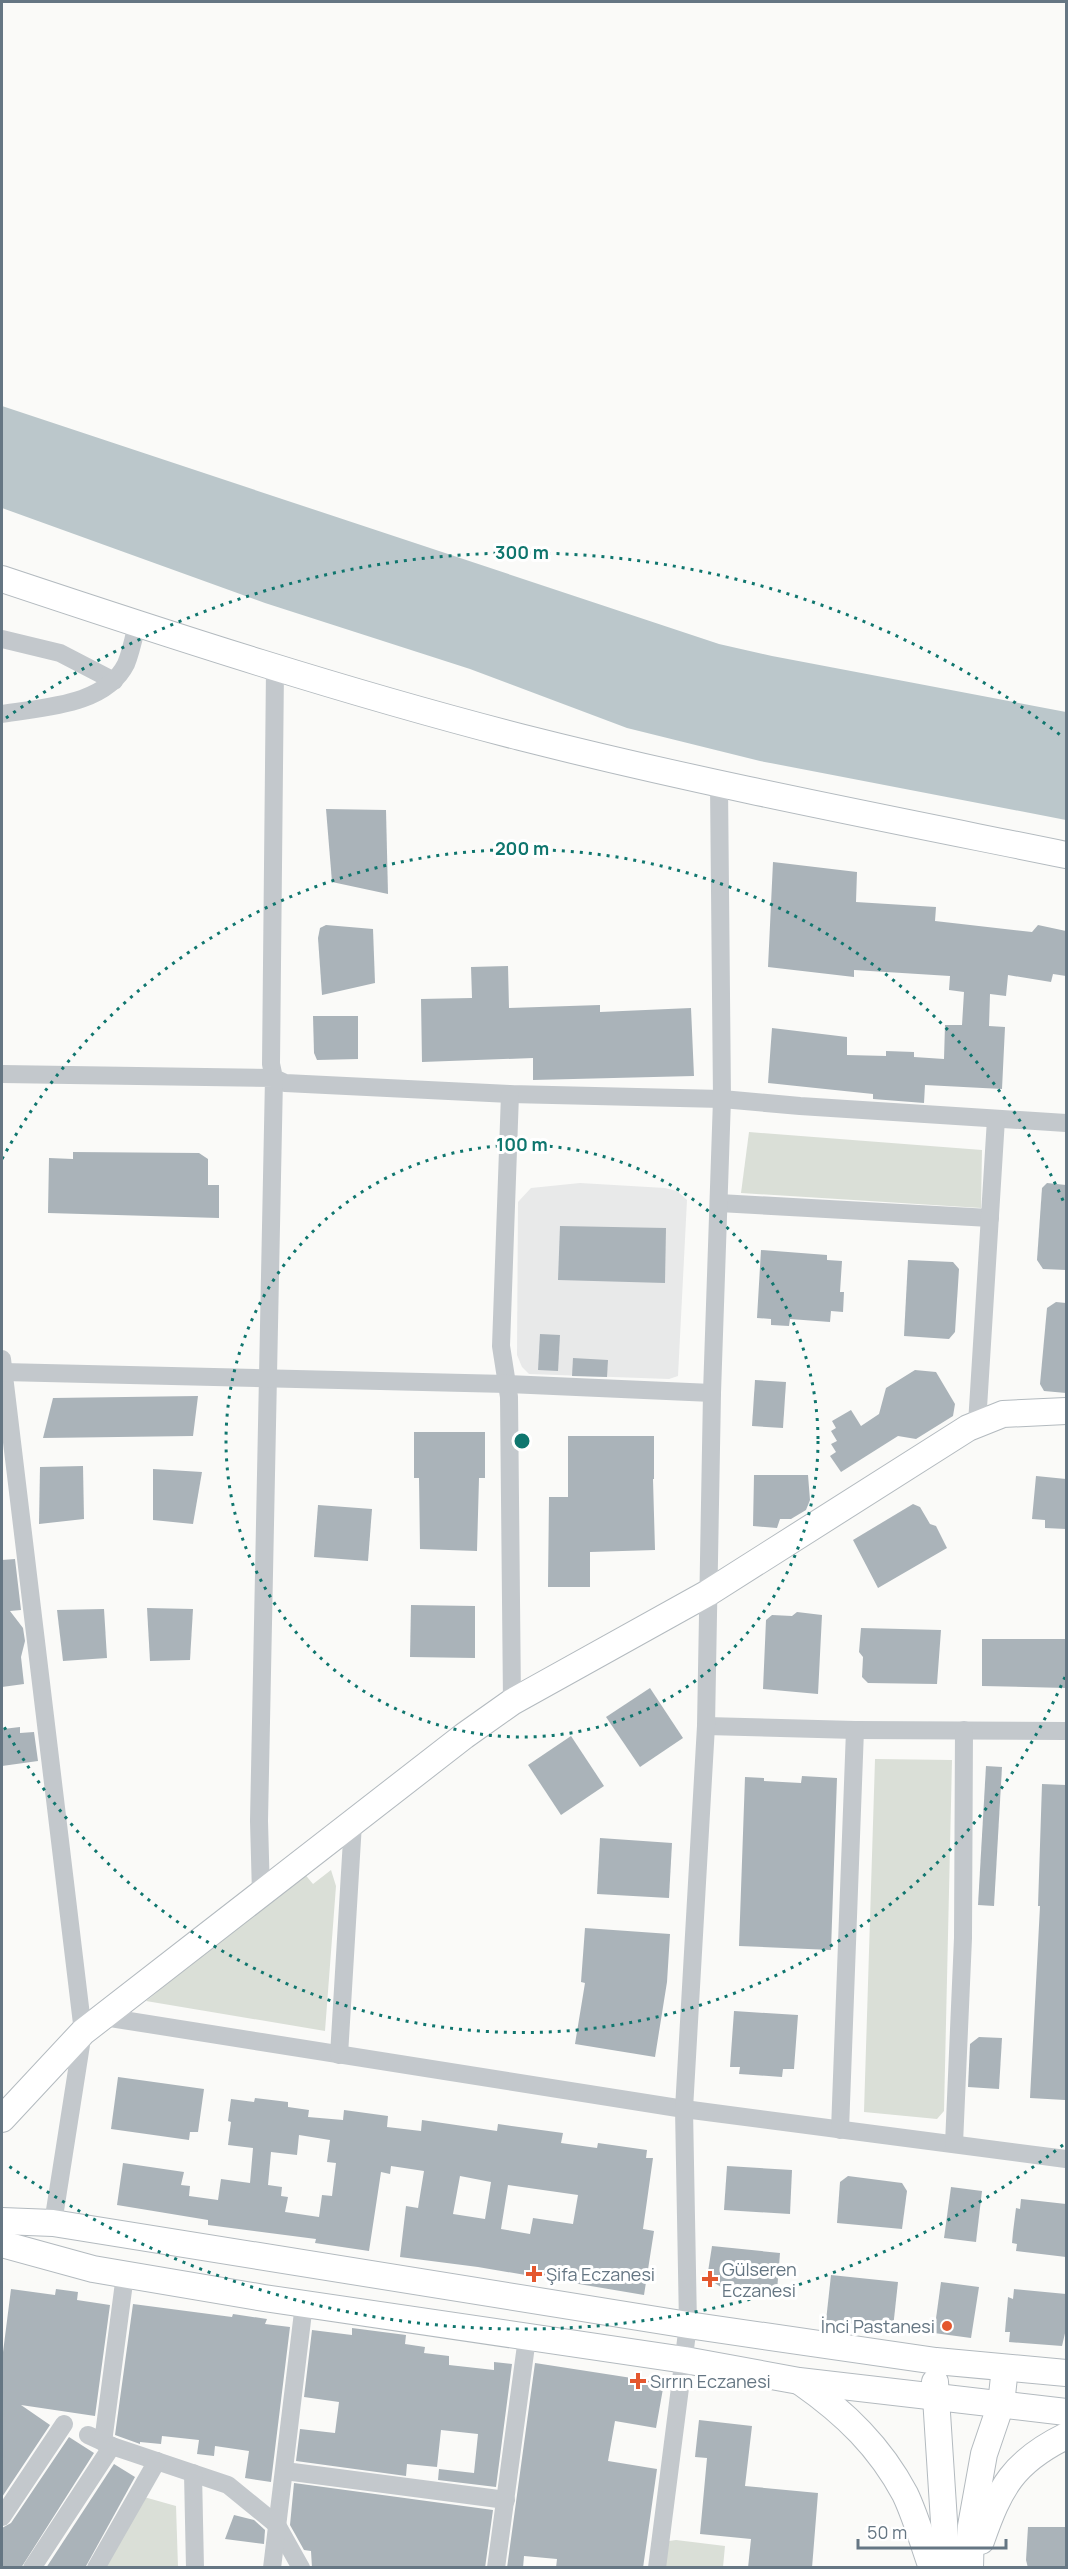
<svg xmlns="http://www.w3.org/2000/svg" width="1068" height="2569" viewBox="0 0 1068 2569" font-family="Manrope,sans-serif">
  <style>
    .built { fill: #e8e9e9 }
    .green { fill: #dadfd7 }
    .water { fill: #bbc7cb }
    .building { fill: #aab3b9; fill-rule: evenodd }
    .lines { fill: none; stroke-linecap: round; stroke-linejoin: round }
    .secondary-casing { stroke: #b3babf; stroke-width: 28 }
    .street { stroke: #c3c8cc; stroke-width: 18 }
    .secondary { stroke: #fff; stroke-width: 26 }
    .ring { fill: none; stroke: #0f766e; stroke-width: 3; stroke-dasharray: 3 6 }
    .poi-dot { fill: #e4572e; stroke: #fff; stroke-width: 2 }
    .labels { text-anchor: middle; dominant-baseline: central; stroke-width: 6; stroke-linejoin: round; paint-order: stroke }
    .poi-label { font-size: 18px; fill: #657683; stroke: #fff; text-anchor: start }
    .centre { fill: #0f766e; stroke: #fff; stroke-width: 3 }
    .ring-label { font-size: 18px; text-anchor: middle; font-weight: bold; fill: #0f766e; stroke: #fff; stroke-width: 6; stroke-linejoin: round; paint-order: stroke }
  </style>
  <rect width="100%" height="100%" fill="#fafaf8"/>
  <polygon class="built" points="580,1183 665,1188 677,1191 687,1200 678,1376 669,1379 529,1374 522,1367 517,1355 518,1202 531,1188"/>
  <g class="green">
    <polygon points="749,1132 982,1150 981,1208 741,1193"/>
    <polygon points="875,1759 952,1760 944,2111 937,2119 864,2112"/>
    <polygon points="331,1870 336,1886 325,2031 146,2001 303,1872 313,1884"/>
    <polygon points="144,2497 176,2506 178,2567 104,2568"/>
    <polygon points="676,2540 725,2546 723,2567 660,2568 669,2541"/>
  </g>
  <polygon class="water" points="2,406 719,644 772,656 1066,712 1066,820 760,761 627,728 470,669 265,603 2,508"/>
  <g class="building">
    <polygon points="326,809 386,810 388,894 332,882"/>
    <polygon points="773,862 857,872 856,902 936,907 935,921 1032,932 1038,925 1066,931 1066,976 1053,974 1051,982 1008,975 1006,996 990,994 989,1026 1005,1027 1002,1089 925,1085 924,1103 873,1099 873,1094 768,1083 772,1028 847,1037 847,1055 886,1056 886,1051 914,1052 914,1057 944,1059 945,1025 962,1025 964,992 949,990 950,976 854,970 854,977 768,967"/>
    <polygon points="326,925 373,929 375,983 322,995 318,938 320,928"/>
    <polygon points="508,966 509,1008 600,1005 600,1012 691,1008 694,1076 533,1080 533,1058 422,1062 421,999 472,998 471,967"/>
    <polygon points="313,1016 358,1016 358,1059 317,1060 314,1053"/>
    <polygon points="73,1152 199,1153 208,1159 208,1185 219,1185 219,1218 48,1213 49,1158 73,1159"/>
    <polygon points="1047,1183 1066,1185 1066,1270 1043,1269 1037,1260 1042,1188"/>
    <polygon points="560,1226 666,1228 665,1283 558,1280"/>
    <polygon points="761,1250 827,1255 827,1260 842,1261 840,1292 844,1292 843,1312 831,1311 830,1322 790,1319 789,1326 771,1325 771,1319 757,1318"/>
    <polygon points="908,1260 953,1262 959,1269 955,1332 949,1339 904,1336"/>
    <polygon points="1056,1302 1066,1303 1066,1393 1044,1391 1040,1384 1047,1308"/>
    <polygon points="540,1334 560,1335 558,1371 538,1370"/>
    <polygon points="573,1358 608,1360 607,1377 572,1376"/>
    <polygon points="915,1370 936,1372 955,1404 953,1416 916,1439 898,1436 841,1472 830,1456 836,1452 831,1444 837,1441 831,1431 836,1428 832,1421 851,1410 861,1426 879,1414 886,1388"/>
    <polygon points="755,1380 786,1382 783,1428 752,1426"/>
    <polygon points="198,1396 193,1436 43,1438 53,1398"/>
    <polygon points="414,1432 485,1432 485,1478 479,1478 477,1551 420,1549 419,1478 414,1478"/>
    <polygon points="568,1436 654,1436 654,1479 653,1479 655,1550 590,1552 590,1587 548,1587 549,1497 568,1497"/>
    <polygon points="83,1466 84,1519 39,1524 40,1467"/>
    <polygon points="153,1469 202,1472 193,1524 153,1520"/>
    <polygon points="754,1475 808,1475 810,1500 806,1510 791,1519 780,1519 777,1528 753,1526"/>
    <polygon points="1036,1476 1066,1479 1066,1529 1045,1528 1045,1520 1032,1519"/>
    <polygon points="913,1504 920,1507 930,1524 936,1526 947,1548 878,1588 853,1540"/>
    <polygon points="318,1505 372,1509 368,1561 314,1557"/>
    <polygon points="15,1559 21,1610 10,1611 23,1628 25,1641 21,1657 24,1684 2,1687 2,1560"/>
    <polygon points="411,1605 475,1606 475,1658 410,1657"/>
    <polygon points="147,1608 193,1609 190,1660 150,1661"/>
    <polygon points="104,1609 107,1658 63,1661 57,1610"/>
    <polygon points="797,1612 822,1615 818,1694 763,1689 766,1620 772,1615 792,1616"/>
    <polygon points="861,1628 941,1630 937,1684 868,1683 862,1677 863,1657 859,1652"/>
    <polygon points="982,1639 1066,1639 1066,1688 982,1686"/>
    <polygon points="650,1688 683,1738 640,1767 606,1717"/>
    <polygon points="20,1727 20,1733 34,1732 38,1761 2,1766 3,1729"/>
    <polygon points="571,1736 604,1786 561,1815 528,1765"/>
    <polygon points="986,1766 1002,1767 994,1906 978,1905"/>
    <polygon points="802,1776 837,1778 831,1950 739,1946 745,1777 764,1778 764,1781 801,1783"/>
    <polygon points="1042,1784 1066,1785 1065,2100 1030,2098 1040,1906 1038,1906"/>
    <polygon points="600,1838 672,1843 669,1898 597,1894"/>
    <polygon points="585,1928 670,1934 667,1982 655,2057 575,2044 585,1983 581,1982"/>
    <polygon points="734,2011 798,2015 794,2069 783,2069 782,2077 739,2074 740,2067 730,2067"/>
    <polygon points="979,2037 1002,2038 999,2089 968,2087 970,2044"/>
    <polygon points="118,2077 204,2089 198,2132 190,2132 189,2140 111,2129"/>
    <path d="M255 2098 288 2102V2107L309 2110 308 2117 343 2120 344 2110 388 2116 387 2127 421 2131 422 2120 497 2131 498 2124 563 2133 561 2143 597 2148 598 2143 647 2150 646 2158H653L643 2229 654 2231 644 2295 478 2267 400 2257 406 2206 418 2208 424 2171 391 2166 390 2174 381 2172 369 2251 315 2243 316 2239 208 2225V2220L117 2205 123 2163 184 2172 181 2185 190 2186 189 2196 218 2200 221 2179 250 2183 253 2148 228 2145 231 2122 228 2121 231 2099 254 2102ZM299 2135 330 2140 327 2162 336 2163 332 2196 322 2195 319 2217 285 2212 288 2197 281 2196 282 2187 268 2185 271 2152 297 2155ZM460 2176 491 2182 485 2219 453 2214ZM508 2185 578 2195 573 2224 533 2218 530 2234 501 2229Z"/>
    <polygon points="727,2166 792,2170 790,2214 724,2210"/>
    <polygon points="848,2176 902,2183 907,2191 902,2229 837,2223 840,2182"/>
    <polygon points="951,2187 982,2191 976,2242 944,2238"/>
    <polygon points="1021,2199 1066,2204 1066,2257 1016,2251 1017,2244 1012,2243 1013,2232 1016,2208 1020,2209"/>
    <polygon points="712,2246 780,2253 777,2291 767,2295 721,2287 707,2278"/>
    <polygon points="831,2275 898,2282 893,2328 826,2321"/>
    <polygon points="941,2282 979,2287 971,2338 934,2333"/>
    <polygon points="11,2289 55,2295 56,2289 78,2292 77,2300 110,2305 95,2416 21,2405 50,2425 2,2497 2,2360"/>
    <polygon points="1014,2289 1066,2294 1066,2329 1062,2346 1009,2342 1010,2332 1005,2332 1008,2297 1013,2299"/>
    <polygon points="133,2304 232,2317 233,2314 267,2319 265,2324 290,2327 271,2482 245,2478 249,2451 215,2446 214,2456 197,2454 199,2440 162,2436 161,2444 140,2442 140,2444 115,2435"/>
    <polygon points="352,2328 406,2335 405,2344 425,2347 424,2353 449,2356 449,2365 494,2370 494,2362 512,2364 496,2487 438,2480 439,2469 474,2473 478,2434 441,2430 437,2467 407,2464 406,2476 296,2461 300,2429 335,2433 339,2402 304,2397 312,2330 352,2335"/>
    <polygon points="535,2363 664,2383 656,2428 615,2421 608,2461 657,2469 643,2568 556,2568 557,2559 524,2556 523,2568 507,2568"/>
    <polygon points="699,2420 752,2426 745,2486 818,2493 812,2568 748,2568 751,2539 700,2534 707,2458 695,2457"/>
    <polygon points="69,2437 94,2453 21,2568 2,2568 2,2528 11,2523"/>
    <polygon points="114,2464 135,2477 85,2568 46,2568"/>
    <polygon points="294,2483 493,2510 485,2568 312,2568 311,2551 304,2550 290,2525"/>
    <polygon points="234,2515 254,2520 265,2530 264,2544 225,2539"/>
    <polygon points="1028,2527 1066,2527 1066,2568 1028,2568 1026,2560"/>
  </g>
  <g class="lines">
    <defs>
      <g id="secondary">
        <path d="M2 579C173 636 345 692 520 737 701 783 884 818 1066 855"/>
        <polyline points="2,2119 83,2032 464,1736 512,1702 708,1593 968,1428 1003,1414 1066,1411"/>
        <polyline points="2,2221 53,2223 688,2325 936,2361 1066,2373"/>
        <polyline points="2,2244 93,2269 264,2298 685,2360 799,2381 1066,2412"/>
        <polyline points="935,2382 947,2568"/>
        <path d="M802 2383C845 2413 880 2447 905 2494 916 2517 923 2543 932 2568"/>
        <path d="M981 2541C1000 2487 1013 2462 1066 2436"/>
        <polyline points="970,2568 971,2526 984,2454 1001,2404 1005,2368"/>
      </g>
    </defs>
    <use href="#secondary" class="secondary-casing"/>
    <g class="street">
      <polyline points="2,639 60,653 114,681"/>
      <polyline points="275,668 271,1064 274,1078 285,1083 510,1094 722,1099 800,1106 1066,1123"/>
      <path d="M2 714C42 707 105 706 126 664 131 652 134 637 137 624"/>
      <polyline points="2,1074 274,1078 259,1821 261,1894"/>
      <polyline points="510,1094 501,1346 509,1397 512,1702"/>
      <polyline points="719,1203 990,1218"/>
      <polyline points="2,1359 83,2032 53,2223"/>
      <polyline points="3,1372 507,1384 712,1393"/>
      <polyline points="977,1424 996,1119"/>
      <polyline points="706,1726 855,1730 1066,1731"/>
      <polyline points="104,2017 684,2109 1066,2159"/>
      <polyline points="339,2055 353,1823"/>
      <polyline points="840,2130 855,1730"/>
      <polyline points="954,2144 963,1938 964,1730"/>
      <polyline points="88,2435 112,2446 228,2485 277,2525 301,2568"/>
      <polyline points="103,2442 125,2275"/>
      <polyline points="285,2471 506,2500"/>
      <polyline points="193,2473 195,2568"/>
      <polyline points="2,2517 64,2424"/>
      <polyline points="32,2568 112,2446"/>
      <polyline points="96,2568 157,2461"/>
      <polyline points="272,2568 304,2304"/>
      <polyline points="496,2568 527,2338"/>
      <polyline points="657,2568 688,2325 684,2109 706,1726 712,1393 722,1099 719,785"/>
    </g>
    <use href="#secondary" class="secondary"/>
  </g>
  <g class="ring">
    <circle cx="522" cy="1441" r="296"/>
    <path d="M1065 1677A592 592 0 0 1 2 1723M2 1159A592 592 0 0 1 1065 1205"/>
    <path d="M1063 2145A888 888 0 0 1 6 2164M6 718A888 888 0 0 1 1063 737"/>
  </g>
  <g class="poi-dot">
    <path d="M531 2265h6v6h6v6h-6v6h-6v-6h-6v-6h6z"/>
    <path d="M707 2270h6v6h6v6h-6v6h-6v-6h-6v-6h6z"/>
    <circle cx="947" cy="2326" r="6"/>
    <path d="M635 2372h6v6h6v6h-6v6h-6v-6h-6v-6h6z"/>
  </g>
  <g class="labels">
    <g class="poi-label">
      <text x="722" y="2269">Gülseren<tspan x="722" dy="21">Eczanesi</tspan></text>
      <text x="546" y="2274">Şifa Eczanesi</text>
      <text x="935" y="2326" text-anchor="end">İnci Pastanesi</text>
      <text x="650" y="2381">Sırrın Eczanesi</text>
    </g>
  </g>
  <circle cx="522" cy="1441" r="9" class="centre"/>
  <g class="ring-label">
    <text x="522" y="559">300 m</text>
    <text x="522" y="855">200 m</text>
    <text x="522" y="1151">100 m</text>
  </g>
  <rect width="1068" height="2569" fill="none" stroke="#657683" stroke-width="6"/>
  <path d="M858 2539v9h148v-9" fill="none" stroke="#657683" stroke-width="3"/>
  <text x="867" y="2539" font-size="18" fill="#657683" stroke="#ffffff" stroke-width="4.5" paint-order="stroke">50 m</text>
</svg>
